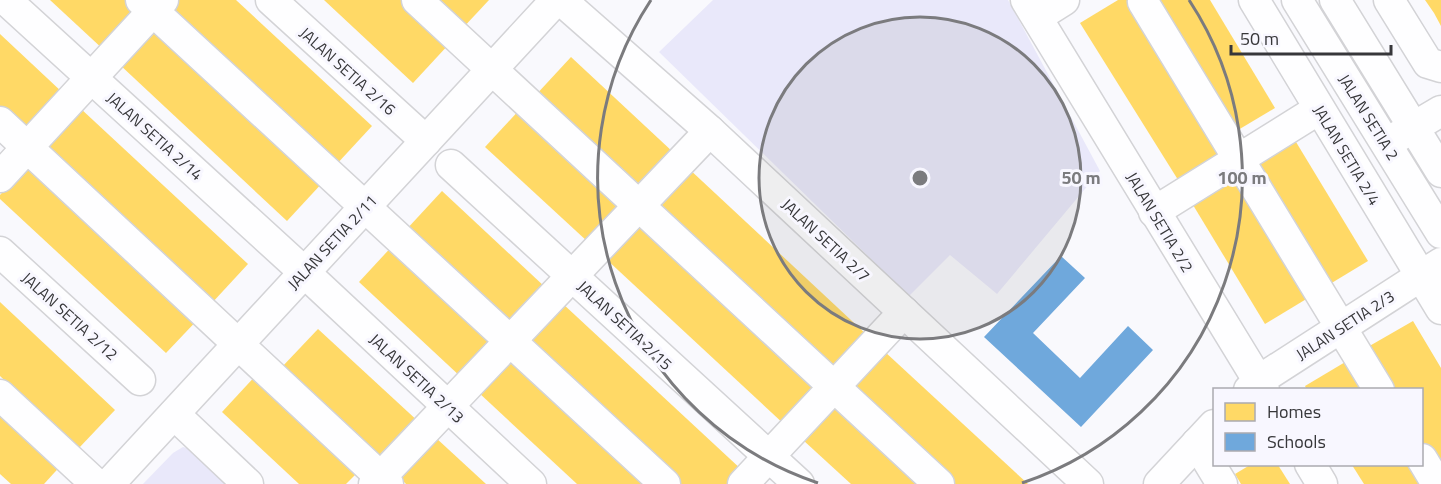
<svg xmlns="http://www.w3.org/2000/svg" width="1441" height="484" viewBox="0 0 1441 484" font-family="'Titillium Web',sans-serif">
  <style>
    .green { fill: #e9e8fa }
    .homes { fill: #ffd966 }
    .schools { fill: #6fa8dc }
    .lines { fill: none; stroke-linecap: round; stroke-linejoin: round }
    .minor-casing { stroke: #d3d3d6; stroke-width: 33 }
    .minor { stroke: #fefeff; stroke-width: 30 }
    .ring { fill: none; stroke: #7b7b7e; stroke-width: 3 }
    .labels { text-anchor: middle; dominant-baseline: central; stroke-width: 6; stroke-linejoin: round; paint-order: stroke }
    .street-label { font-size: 16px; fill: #37373a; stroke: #f8f7ff }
    .centre { fill: #7b7b7e; stroke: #f8f7ff; stroke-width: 3 }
    .ring-label { font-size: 18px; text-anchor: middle; font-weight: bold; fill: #7b7b7e; stroke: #f8f7ff; stroke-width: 6; stroke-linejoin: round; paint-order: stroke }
  </style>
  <rect width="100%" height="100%" fill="#f9f9fd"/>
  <g class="green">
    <polygon points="713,0 1008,0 1100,171 997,294 950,255 909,296 659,52"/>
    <polygon points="183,447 193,450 230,484 143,484 173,453"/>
  </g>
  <g class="homes">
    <polygon points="50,0 129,0 142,11 105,51"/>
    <polygon points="176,0 236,0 372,126 335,166 167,10"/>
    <polygon points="324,0 404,0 450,43 413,83"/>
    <polygon points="429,0 489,0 461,30"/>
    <polygon points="1118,0 1129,0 1226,155 1180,183 1080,23"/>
    <polygon points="1151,0 1210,0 1275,108 1233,133"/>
    <polygon points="1425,0 1441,0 1441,26 1434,13"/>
    <polygon points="156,25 324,181 287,221 119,64"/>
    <polygon points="0,34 63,93 26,133 0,108"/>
    <polygon points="571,57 674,153 637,192 534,97"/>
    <polygon points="522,107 625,203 588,242 485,147"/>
    <polygon points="80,108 248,264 211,304 43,148"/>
    <polygon points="1293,137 1368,261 1325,287 1250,163"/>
    <polygon points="35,157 203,314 166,353 0,199 0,195"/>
    <polygon points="687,167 867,335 830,374 650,207"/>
    <polygon points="1233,175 1308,298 1265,324 1190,200"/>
    <polygon points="442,191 545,287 508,326 405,231"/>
    <polygon points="642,218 823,386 786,426 605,258"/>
    <polygon points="396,242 499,338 462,378 359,282"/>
    <polygon points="0,302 115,410 78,449 0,376"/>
    <polygon points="562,303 743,471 730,484 678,484 525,342"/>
    <polygon points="1413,321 1441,368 1441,474 1422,441 1422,390 1391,390 1366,348"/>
    <polygon points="318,329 421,424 384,464 281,368"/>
    <polygon points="884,351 1028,484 951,484 848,389"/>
    <polygon points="515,352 656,484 577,484 478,392"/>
    <polygon points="1352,358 1370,390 1307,390 1305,386"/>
    <polygon points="260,371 363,467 346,484 299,484 222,412"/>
    <polygon points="0,400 65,461 44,484 11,484 0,474"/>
    <polygon points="839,401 929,484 851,484 803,440"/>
    <polygon points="435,437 486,484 406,484 398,476"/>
    <polygon points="1250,465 1278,465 1290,484 1241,484 1235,474"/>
    <polygon points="1352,465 1415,465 1427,484 1364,484"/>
  </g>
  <polygon class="schools" points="1061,256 1085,278 1033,333 1080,378 1128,326 1153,350 1081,427 984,337"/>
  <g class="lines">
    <defs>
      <g id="minor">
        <polyline points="6,0 304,272 531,484"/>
        <polyline points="141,0 665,484"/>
        <polyline points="271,0 426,141"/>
        <polyline points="417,0 939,484"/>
        <polyline points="561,0 710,131 1088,484"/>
        <polyline points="1026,0 1264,390"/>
        <polyline points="1144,0 1143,2 1379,390"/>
        <polyline points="1254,0 1441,309"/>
        <polyline points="1297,0 1441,233"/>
        <polyline points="1335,0 1441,172"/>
        <polyline points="1389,0 1428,63 1441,67"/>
        <polyline points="1037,17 1064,0"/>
        <polyline points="0,122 388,484"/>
        <polyline points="1397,137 1441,111"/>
        <polyline points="451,165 799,484"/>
        <polyline points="0,177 163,0"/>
        <polyline points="1154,212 1319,109"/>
        <polyline points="0,252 140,380"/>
        <polyline points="1249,390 1258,381 1441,263"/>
        <polyline points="0,395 96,484"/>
        <polyline points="174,414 248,484"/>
        <polyline points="1197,443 1222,484"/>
        <polyline points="1422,459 1437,484"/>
        <polyline points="1310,464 1322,484"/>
        <polyline points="109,484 556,0"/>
        <polyline points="374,484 710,131"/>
        <polyline points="743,484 904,312"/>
        <polyline points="1159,484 1214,425"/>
      </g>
    </defs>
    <use href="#minor" class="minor-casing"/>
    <use href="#minor" class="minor"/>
  </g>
  <circle cx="920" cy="178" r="161" fill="#7b7b7e" fill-opacity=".12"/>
  <g class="ring">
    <circle cx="920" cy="178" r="161"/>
    <path d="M818 483A322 322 0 0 1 651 0M1189 0A322 322 0 0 1 1022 483"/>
  </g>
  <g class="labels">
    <g class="street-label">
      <text transform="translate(348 71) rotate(42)">JALAN SETIA 2/16</text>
      <text transform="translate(1369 117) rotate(58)">JALAN SETIA 2</text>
      <text transform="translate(155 136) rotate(42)">JALAN SETIA 2/14</text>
      <text transform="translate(1347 155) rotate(59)">JALAN SETIA 2/4</text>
      <text transform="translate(1160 222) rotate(59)">JALAN SETIA 2/2</text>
      <text transform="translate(826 240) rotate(43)">JALAN SETIA 2/7</text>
      <text transform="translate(332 242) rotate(-47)">JALAN SETIA 2/11</text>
      <text transform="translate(70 316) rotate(42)">JALAN SETIA 2/12</text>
      <text transform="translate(625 325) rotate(43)">JALAN SETIA 2/15</text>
      <text transform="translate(1345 325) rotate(-33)">JALAN SETIA 2/3</text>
      <text transform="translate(417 378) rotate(43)">JALAN SETIA 2/13</text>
    </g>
  </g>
  <circle cx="920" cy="178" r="9" class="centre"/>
  <g class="ring-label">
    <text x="1081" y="184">50 m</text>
    <text x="1242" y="184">100 m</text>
  </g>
  <rect x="1213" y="388" width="210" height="78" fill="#f8f7ff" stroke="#abaab0" stroke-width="1.5"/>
  <rect x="1225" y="403" width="30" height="18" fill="#ffd966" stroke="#abaab0" stroke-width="1.5"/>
  <text x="1267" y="418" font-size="18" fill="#37373a">Homes</text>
  <rect x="1225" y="433" width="30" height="18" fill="#6fa8dc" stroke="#abaab0" stroke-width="1.5"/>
  <text x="1267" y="448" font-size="18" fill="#37373a">Schools</text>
  <path d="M1231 45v9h160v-9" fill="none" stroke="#37373a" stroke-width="3"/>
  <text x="1240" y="45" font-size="18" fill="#37373a" stroke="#f8f7ff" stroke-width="4.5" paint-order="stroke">50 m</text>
</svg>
